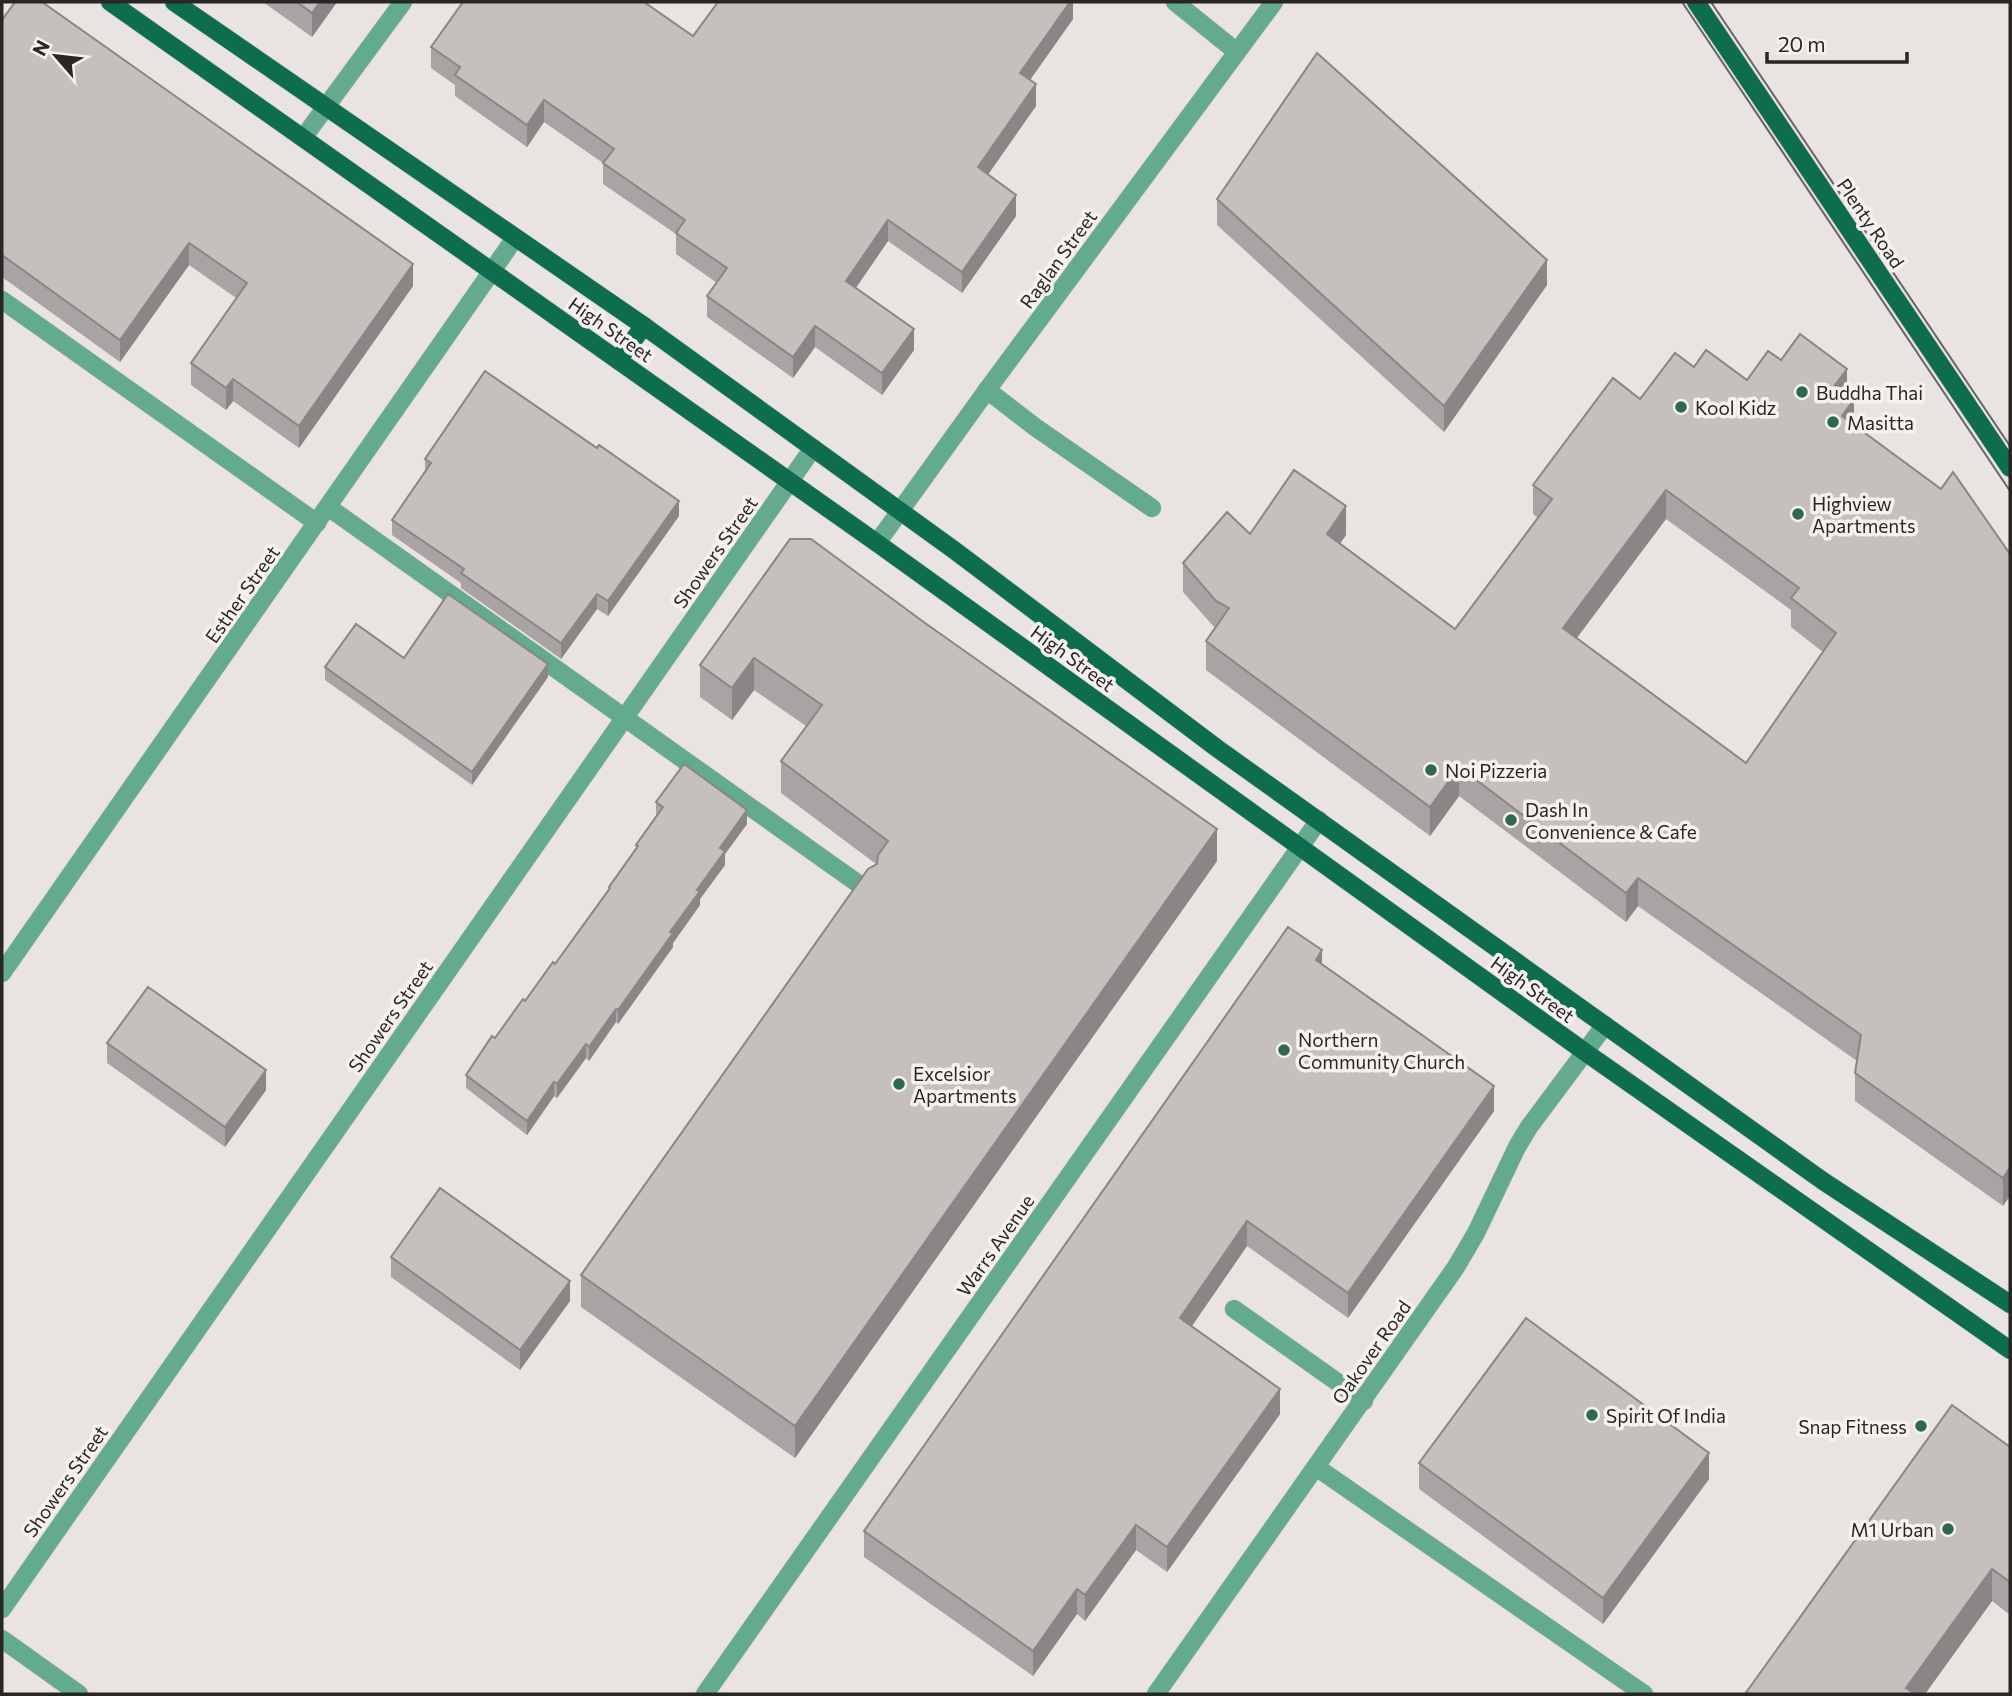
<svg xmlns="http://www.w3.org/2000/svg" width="2012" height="1696" viewBox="0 0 2012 1696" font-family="Commissioner,sans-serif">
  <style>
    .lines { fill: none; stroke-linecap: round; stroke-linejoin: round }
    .minor-casing { stroke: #c6c1c0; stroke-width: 19 }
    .major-casing { stroke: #c6c1c0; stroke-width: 19 }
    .minor { stroke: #64aa8c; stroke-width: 18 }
    .major { stroke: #0e6d4e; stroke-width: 18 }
    .tram { stroke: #696564; stroke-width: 2 }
    .wall { fill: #a9a4a3; fill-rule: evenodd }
    .shaded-wall { fill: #8a8685 }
    .building { fill: #c5bfbe; stroke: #8a8685; stroke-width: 2; fill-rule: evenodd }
    .poi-dot { fill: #2e6851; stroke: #f6f0ef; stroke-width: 2.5 }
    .labels { text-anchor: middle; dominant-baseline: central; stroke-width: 7; stroke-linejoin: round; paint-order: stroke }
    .street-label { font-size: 19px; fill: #292726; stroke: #f6f0ef }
    .poi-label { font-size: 19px; fill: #292726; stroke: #f6f0ef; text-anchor: start }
  </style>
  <rect width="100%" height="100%" fill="#e9e3e2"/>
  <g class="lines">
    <defs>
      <g id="minor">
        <polyline points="1175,2 1237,52"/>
        <polyline points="303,138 403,2"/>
        <polyline points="2,300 317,523"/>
        <polyline points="987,390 1035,427 1152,508"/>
        <polyline points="328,507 867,890"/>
        <polyline points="877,543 987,390 1274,2"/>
        <polyline points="2,973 515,238"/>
        <polyline points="1234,1309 1364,1401"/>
        <polyline points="1316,1467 1644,1694"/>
        <polyline points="2,1609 813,448"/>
        <polyline points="2,1639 79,1694"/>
        <polyline points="705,1694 1319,820"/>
        <polyline points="1156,1694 1456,1267 1476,1233 1517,1147 1529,1127 1605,1025"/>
      </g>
      <g id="major">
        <polyline points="110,2 877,543 1585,1052 2010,1350"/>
        <polyline points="174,2 644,326 954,550 1218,749 1823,1181 2010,1304"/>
        <polyline points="1696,2 2010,468"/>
        <polyline points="618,360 644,326"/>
      </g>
    </defs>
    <use href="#minor" class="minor-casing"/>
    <use href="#major" class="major-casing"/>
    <use href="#minor" class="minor"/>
    <use href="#major" class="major"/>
    <g class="tram">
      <polyline points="1682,2 2010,491"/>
      <polyline points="1711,2 2010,446"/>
    </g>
  </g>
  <g class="wall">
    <polygon points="263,2 337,2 312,37"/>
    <polygon points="1073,2 1073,19 1030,80 1036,106 988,174 1016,216 962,293 888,241 856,288 914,350 882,395 815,347 793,378 707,317 707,296 717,283 676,254 676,234 603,184 603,163 544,122 527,147 455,96 455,85 431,68 431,47 693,36"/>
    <polygon points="2,20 413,286 299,448 233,401 226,410 191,385 191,363 236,298 189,265 120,362 2,277"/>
    <polygon points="1217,199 1547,285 1444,432 1217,225"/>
    <path d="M1781 360 1847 394 1854 425 2010 554 2003 1206 1855 1101V1073L1857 1061 1638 906 1626 922 1459 796 1430 836 1206 670V641L1215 628 1183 592V563L1250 534 1346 535 1340 543 1455 629 1538 518 1533 514V485L1640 399 1694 367 1747 380ZM1666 519 1791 610V627L1823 652 1746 763 1577 638Z"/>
    <polygon points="425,459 679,516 608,616 597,609 561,659 461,588 461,583 392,535 392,520 425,472"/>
    <polygon points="790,539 1217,861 795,1458 581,1307 581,1275 876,864 781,793 781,761 806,726 754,690 732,720 700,697 700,665"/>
    <polygon points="404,658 548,677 472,785 325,680 325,667"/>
    <polygon points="656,802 747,824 725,854 725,865 700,899 700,905 673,943 673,947 618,1024 616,1022 589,1061 586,1058 557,1098 554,1096 527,1135 466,1088 466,1075 555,964 609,890 609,887 636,849 636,845 656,816"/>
    <polygon points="1322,964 1494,1111 1348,1318 1247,1246 1192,1326 1280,1414 1167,1572 1136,1550 1085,1621 1077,1614 1033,1676 864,1557 864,1531"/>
    <polygon points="107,1043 266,1090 225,1147 107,1063"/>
    <polygon points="391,1257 570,1301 520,1370 391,1277"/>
    <polygon points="2010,1447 2010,1615 1992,1601 1925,1694"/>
    <polygon points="1419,1463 1709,1479 1603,1624 1419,1489"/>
  </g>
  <g class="shaded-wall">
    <polygon points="320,2 337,2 312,37 312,13"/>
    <polygon points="1070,2 1073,2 1073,19 1020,94 1020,73"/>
    <polygon points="1036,84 1036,106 978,189 978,167"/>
    <polygon points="544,100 544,122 527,147 527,125"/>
    <polygon points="1016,195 1016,216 962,293 962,272"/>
    <polygon points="888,220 888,241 846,302 846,281"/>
    <polygon points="189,243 189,265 120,362 120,340"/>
    <polygon points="1547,260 1547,285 1444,432 1444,406"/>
    <polygon points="413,264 413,286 299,448 299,426"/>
    <polygon points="815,326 815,347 793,378 793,357"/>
    <polygon points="914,329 914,350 882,395 882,373"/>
    <polygon points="1847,369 1847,398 1835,385"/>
    <polygon points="233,379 233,401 226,410 226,388"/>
    <polygon points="1854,399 1854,428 1842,416"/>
    <polygon points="1666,490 1666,519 1563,656 1563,628"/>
    <polygon points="679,501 679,516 608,616 608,601"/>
    <polygon points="1346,506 1346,535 1327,562 1327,534"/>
    <polygon points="597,594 597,609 561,659 561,643"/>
    <polygon points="754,658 754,690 732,720 732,688"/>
    <polygon points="548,664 548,677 472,785 472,772"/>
    <polygon points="1459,767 1459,796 1430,836 1430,807"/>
    <polygon points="747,810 747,824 725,854 725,865 700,899 700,905 673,943 673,947 618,1024 618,1010 697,890 720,848"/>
    <polygon points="1217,829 1217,861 795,1458 795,1426"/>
    <polygon points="1638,878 1638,906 1626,922 1626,893"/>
    <polygon points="1322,950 1322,975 1316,960"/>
    <polygon points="616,1009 616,1022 589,1061 589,1047"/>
    <polygon points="586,1044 586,1058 557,1098 557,1084"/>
    <polygon points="266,1070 266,1090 225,1147 225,1127"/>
    <polygon points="554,1082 554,1096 527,1135 527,1121"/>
    <polygon points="1494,1086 1494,1111 1348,1318 1348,1293"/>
    <polygon points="2010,1167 2010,1196 2003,1206 2003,1178"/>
    <polygon points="1247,1221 1247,1246 1180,1343 1180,1318"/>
    <polygon points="570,1281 570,1301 520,1370 520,1350"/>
    <polygon points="1280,1389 1280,1414 1167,1572 1167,1547"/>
    <polygon points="1709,1453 1709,1479 1603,1624 1603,1598"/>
    <polygon points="1136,1525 1136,1550 1085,1621 1085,1595"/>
    <polygon points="1992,1569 1992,1601 1925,1694 1906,1694 1906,1688"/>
    <polygon points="1077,1589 1077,1614 1033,1676 1033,1651"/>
  </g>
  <g class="building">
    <polygon points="15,2 42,2 413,264 299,426 233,379 226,388 191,363 247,283 189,243 120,340 2,255 2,20"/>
    <polygon points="297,2 320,2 312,13"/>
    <polygon points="463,2 644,2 693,36 718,2 1070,2 1020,73 1036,84 978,167 1016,195 962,272 888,220 846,281 914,329 882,373 815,326 793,357 707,296 727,268 676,233 685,220 603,163 614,149 544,100 527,125 455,75 460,67 431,47"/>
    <polygon points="1317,53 1547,260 1444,406 1217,199"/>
    <path d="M1800 334 1847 369 1835 385 1854 399 1842 416 1941 489 1953 472 2010 554V1167L2003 1178 1855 1073 1861 1035 1638 878 1626 893 1459 767 1430 807 1206 641 1229 608 1216 601 1183 563 1227 512 1250 534 1294 470 1346 506 1327 534 1455 629 1552 499 1533 485 1613 378 1640 399 1675 353 1694 367 1706 350 1747 380 1768 351 1781 360ZM1666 490 1799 588 1791 598 1836 633 1746 763 1563 628Z"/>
    <polygon points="485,371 597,448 599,445 679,501 608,601 597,594 561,643 461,573 464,569 392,520 431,463 425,459"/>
    <polygon points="790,539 811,539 925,623 1217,829 795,1426 581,1275 868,869 877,864 878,855 888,841 781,761 822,705 754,658 732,688 700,665"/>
    <polygon points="448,594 548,664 472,772 325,667 356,624 404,658"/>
    <polygon points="684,764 747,810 720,848 725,851 697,890 700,891 670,932 673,933 618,1010 616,1009 589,1047 586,1044 557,1084 554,1082 527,1121 466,1075 492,1036 495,1038 523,999 525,1001 553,962 555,964 610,888 609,887 638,846 636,845 663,807 656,802"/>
    <polygon points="1288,927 1322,950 1316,960 1494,1086 1348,1293 1247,1221 1180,1318 1280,1389 1167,1547 1136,1525 1085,1595 1077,1589 1033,1651 864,1531"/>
    <polygon points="148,987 266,1070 225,1127 107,1043"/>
    <polygon points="440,1188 570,1281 520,1350 391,1257"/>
    <polygon points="1526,1318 1709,1453 1603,1598 1419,1463"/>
    <polygon points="1952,1405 2010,1447 2010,1582 1992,1569 1906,1688 1915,1694 1745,1694"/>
  </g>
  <g class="poi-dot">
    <circle cx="1802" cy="392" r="7"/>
    <circle cx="1681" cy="407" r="7"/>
    <circle cx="1833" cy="422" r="7"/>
    <circle cx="1798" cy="514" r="7"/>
    <circle cx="1431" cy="770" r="7"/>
    <circle cx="1511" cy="820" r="7"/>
    <circle cx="1284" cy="1050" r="7"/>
    <circle cx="899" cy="1084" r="7"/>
    <circle cx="1592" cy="1415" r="7"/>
    <circle cx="1921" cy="1426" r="7"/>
    <circle cx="1948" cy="1529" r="7"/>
  </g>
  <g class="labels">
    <g class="street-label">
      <text transform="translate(1871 223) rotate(56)">Plenty Road</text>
      <text transform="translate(1058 259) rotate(-54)">Raglan Street</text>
      <text transform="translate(611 329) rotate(35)">High Street</text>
      <text transform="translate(715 552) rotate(-55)">Showers Street</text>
      <text transform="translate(242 594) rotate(-55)">Esther Street</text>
      <text transform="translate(1073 658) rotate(36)">High Street</text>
      <text transform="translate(1533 989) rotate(36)">High Street</text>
      <text transform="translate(390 1016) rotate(-55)">Showers Street</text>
      <text transform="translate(995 1245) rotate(-55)">Warrs Avenue</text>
      <text transform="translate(1371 1352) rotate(-55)">Oakover Road</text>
      <text transform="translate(65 1481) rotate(-55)">Showers Street</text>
    </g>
    <g class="poi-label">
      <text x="1816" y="392">Buddha Thai</text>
      <text x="1695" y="407">Kool Kidz</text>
      <text x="1847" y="422">Masitta</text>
      <text x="1812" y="503">Highview<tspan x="1812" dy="22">Apartments</tspan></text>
      <text x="1445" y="770">Noi Pizzeria</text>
      <text x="1525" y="809">Dash In<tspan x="1525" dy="22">Convenience &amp; Cafe</tspan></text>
      <text x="1298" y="1039">Northern<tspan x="1298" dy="22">Community Church</tspan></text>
      <text x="913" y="1073">Excelsior<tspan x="913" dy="22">Apartments</tspan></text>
      <text x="1606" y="1415">Spirit Of India</text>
      <text x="1907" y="1426" text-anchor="end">Snap Fitness</text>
      <text x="1934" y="1529" text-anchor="end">M1 Urban</text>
    </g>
  </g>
  <rect width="2012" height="1696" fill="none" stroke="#292726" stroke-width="7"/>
  <g transform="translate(56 56) rotate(298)" stroke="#f6f0ef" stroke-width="5" paint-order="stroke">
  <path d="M0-5L12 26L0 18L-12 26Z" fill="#292726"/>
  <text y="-10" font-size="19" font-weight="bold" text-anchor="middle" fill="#292726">N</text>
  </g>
  <path d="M1767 52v10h140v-10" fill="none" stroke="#292726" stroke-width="3.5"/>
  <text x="1778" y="52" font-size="21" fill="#292726" stroke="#f6f0ef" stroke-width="5" paint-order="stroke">20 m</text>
</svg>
